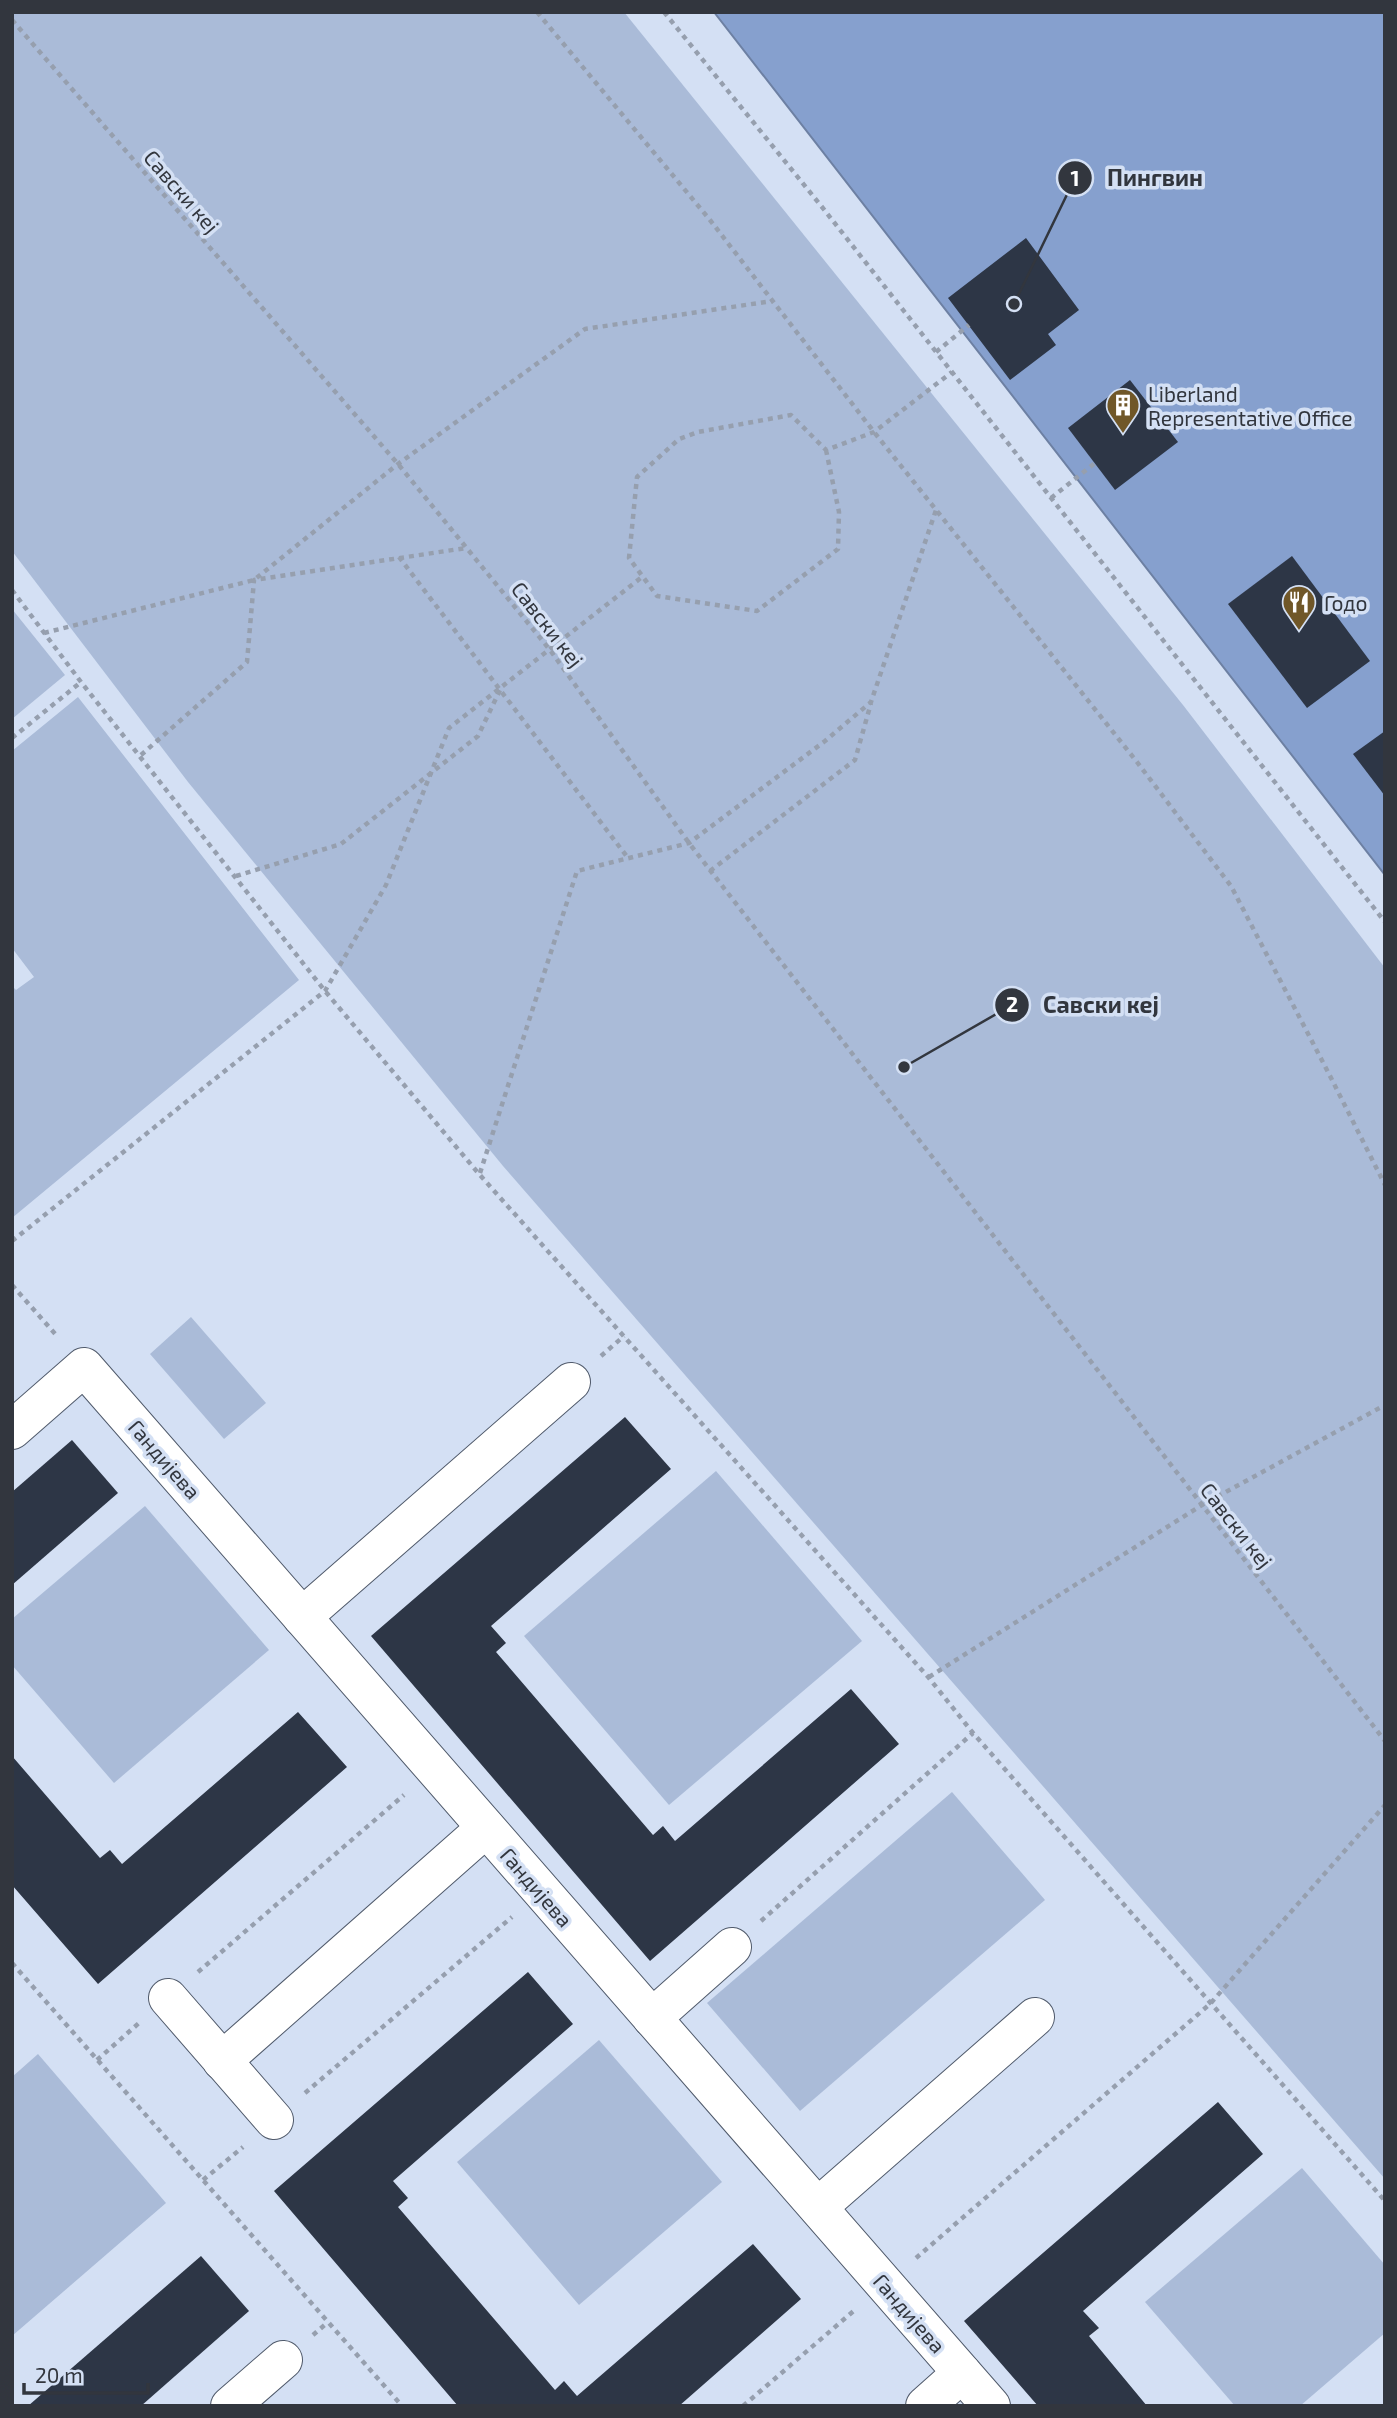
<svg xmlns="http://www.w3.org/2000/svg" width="1397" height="2418" viewBox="0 0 1397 2418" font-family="'Exo 2',sans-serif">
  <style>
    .green { fill: #aabbd8 }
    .water { fill: #86a0ce; stroke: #6d80a3; stroke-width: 2 }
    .building { fill: #2d3646 }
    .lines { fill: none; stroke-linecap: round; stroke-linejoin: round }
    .minor-casing { stroke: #505a6b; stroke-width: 40 }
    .path { stroke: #969fae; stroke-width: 4.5; stroke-dasharray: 5 5; stroke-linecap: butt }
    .minor { stroke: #fff; stroke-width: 38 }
    .labels { text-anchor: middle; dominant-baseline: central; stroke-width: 7; stroke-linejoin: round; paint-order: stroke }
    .street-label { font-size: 21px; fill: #32363e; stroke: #d4e0f4 }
    .poi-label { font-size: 21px; fill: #32363e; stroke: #d4e0f4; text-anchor: start }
    .leader { fill: none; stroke: #32363e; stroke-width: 2.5 }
    .callout-dot { fill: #32363e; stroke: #d4e0f4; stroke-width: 2.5 }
    .mark-label { font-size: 21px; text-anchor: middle; font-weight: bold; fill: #fff }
    .callout-label { font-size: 23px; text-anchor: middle; font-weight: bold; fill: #32363e; stroke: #d4e0f4; stroke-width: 7; stroke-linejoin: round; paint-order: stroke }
  </style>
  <rect width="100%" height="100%" fill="#d4e0f4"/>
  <g class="green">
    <polygon points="12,12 624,12 1183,705 1385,968 1385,2179 503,1166 188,782 12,551"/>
    <polygon points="12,609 65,675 12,719"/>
    <polygon points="78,697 299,980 12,1218 12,986 16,990 34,977 12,948 12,751"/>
    <polygon points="191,1317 266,1403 224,1439 150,1354"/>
    <polygon points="716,1471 862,1641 669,1805 524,1636"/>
    <polygon points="145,1506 269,1650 114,1783 12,1665 12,1619"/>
    <polygon points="952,1792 1045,1900 800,2111 707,2003"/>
    <polygon points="599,2040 722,2182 579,2305 457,2162"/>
    <polygon points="38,2054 166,2203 12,2336 12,2077"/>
    <polygon points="1302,2168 1385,2265 1385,2333 1300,2406 1235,2406 1145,2302"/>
  </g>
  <polygon class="water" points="714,12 1385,12 1385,875"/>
  <g class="building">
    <polygon points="1026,238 1079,310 1048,334 1056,345 1010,380 948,298"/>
    <polygon points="1130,380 1178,442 1115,490 1068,428"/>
    <polygon points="1292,556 1370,661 1307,708 1228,604"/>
    <polygon points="1385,731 1385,796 1353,754"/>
    <polygon points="625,1417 671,1469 491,1626 506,1643 496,1652 653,1835 663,1826 675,1841 851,1689 899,1744 650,1961 371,1636"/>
    <polygon points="72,1440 118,1493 12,1585 12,1492"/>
    <polygon points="298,1712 347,1767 98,1984 12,1885 12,1756 100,1858 110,1850 122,1864"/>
    <polygon points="528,1972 573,2024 393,2181 408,2198 398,2207 555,2390 564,2381 577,2396 753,2244 801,2299 679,2406 458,2406 274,2191"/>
    <polygon points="1218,2102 1263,2154 1083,2311 1099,2328 1089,2336 1147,2406 1038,2406 964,2321"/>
    <polygon points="201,2256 249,2311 141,2406 28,2406"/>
  </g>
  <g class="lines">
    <defs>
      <g id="minor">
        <polyline points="12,1430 84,1367 991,2406"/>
        <polyline points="302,1617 571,1382"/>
        <polyline points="168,1998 274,2120"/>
        <polyline points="652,2018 732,1947"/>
        <polyline points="222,2061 486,1828"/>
        <polyline points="818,2207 1035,2017"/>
        <polyline points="230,2406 283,2360"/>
        <polyline points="925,2406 962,2373"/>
      </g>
    </defs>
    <use href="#minor" class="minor-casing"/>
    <g class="path">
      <polyline points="537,12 710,220 874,432 1137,762 1231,886 1328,1072 1385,1185"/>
      <polyline points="664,12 822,207 1385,922"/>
      <polyline points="12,20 398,464 550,650 689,843 1385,1741"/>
      <polyline points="936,352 969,325"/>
      <polyline points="826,450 839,512 838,549 757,611 657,596 629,558 637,477 679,439 698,432 791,415 826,450 874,432 952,372"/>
      <polyline points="1051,498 1095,463"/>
      <polyline points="399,557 628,858"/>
      <polyline points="12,590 81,682 325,991 479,1174 929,1678 973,1733 1385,2201"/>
      <polyline points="44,633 254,580 398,464 585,329 772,301"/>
      <polyline points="12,738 81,682"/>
      <polyline points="141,755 247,662 254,580 466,548"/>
      <polyline points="710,871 855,760 871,703"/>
      <polyline points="236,876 341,844 478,736 500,690"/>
      <polyline points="480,1173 577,871 689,843 825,741 871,702 936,510"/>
      <polyline points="12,1241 325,991 386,885 449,728 642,577"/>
      <polyline points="12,1285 57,1336 56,1337"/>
      <polyline points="601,1356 624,1336"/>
      <polyline points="929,1677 1202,1505 1385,1405"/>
      <polyline points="761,1921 973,1733"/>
      <polyline points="12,1963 402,2406"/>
      <polyline points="198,1972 404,1795"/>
      <polyline points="97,2060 139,2023"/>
      <polyline points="305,2093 512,1917"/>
      <polyline points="203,2180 243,2147"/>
      <polyline points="916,2258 1210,2004 1385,1805"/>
      <polyline points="313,2335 328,2322"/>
      <polyline points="743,2406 856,2309"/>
    </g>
    <use href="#minor" class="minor"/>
  </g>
  <defs>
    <symbol id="building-pin" viewBox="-11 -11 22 30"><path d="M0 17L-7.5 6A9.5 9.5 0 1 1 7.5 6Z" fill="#705728" stroke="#d4e0f4"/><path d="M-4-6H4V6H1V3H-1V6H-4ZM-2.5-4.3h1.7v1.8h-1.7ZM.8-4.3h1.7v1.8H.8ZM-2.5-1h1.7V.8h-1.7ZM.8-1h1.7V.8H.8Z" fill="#fff"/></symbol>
    <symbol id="restaurant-pin" viewBox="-11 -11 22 30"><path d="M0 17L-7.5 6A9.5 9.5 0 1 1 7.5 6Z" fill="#705728" stroke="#d4e0f4"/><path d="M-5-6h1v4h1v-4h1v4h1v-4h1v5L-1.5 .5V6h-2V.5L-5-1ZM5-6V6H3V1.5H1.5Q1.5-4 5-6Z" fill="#fff"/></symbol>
  </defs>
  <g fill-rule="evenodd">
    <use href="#building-pin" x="1104" y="386" width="38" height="52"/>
    <use href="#restaurant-pin" x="1280" y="583" width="38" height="52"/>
  </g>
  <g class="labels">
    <g class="street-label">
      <text transform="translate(182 191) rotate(49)">Савски кеј</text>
      <text transform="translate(548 624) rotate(52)">Савски кеј</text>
      <text transform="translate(165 1459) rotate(49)">Гандијева</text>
      <text transform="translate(1237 1525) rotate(52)">Савски кеј</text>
      <text transform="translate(537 1887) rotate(49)">Гандијева</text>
      <text transform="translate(910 2313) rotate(49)">Гандијева</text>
    </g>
    <g class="poi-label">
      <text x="1148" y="393">Liberland<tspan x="1148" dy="24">Representative Office</tspan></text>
      <text x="1324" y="602">Годо</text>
    </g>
  </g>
  <path class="leader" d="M1014 304L1075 178M904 1067L1012 1005"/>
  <g class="callout-dot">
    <circle cx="1014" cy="304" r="7"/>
    <circle cx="904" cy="1067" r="7"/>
    <circle cx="1075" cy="178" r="18"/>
    <circle cx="1012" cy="1005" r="18"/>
  </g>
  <g class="mark-label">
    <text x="1075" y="186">1</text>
    <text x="1012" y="1012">2</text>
  </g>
  <g class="callout-label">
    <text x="1155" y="186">Пингвин</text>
    <text x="1101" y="1013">Савски кеј</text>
  </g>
  <rect width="1397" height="2418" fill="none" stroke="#32363e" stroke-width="28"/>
  <path d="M24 2383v10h124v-10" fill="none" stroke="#32363e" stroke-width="3.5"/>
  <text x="35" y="2383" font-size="21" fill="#32363e" stroke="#d4e0f4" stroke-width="5" paint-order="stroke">20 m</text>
</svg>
